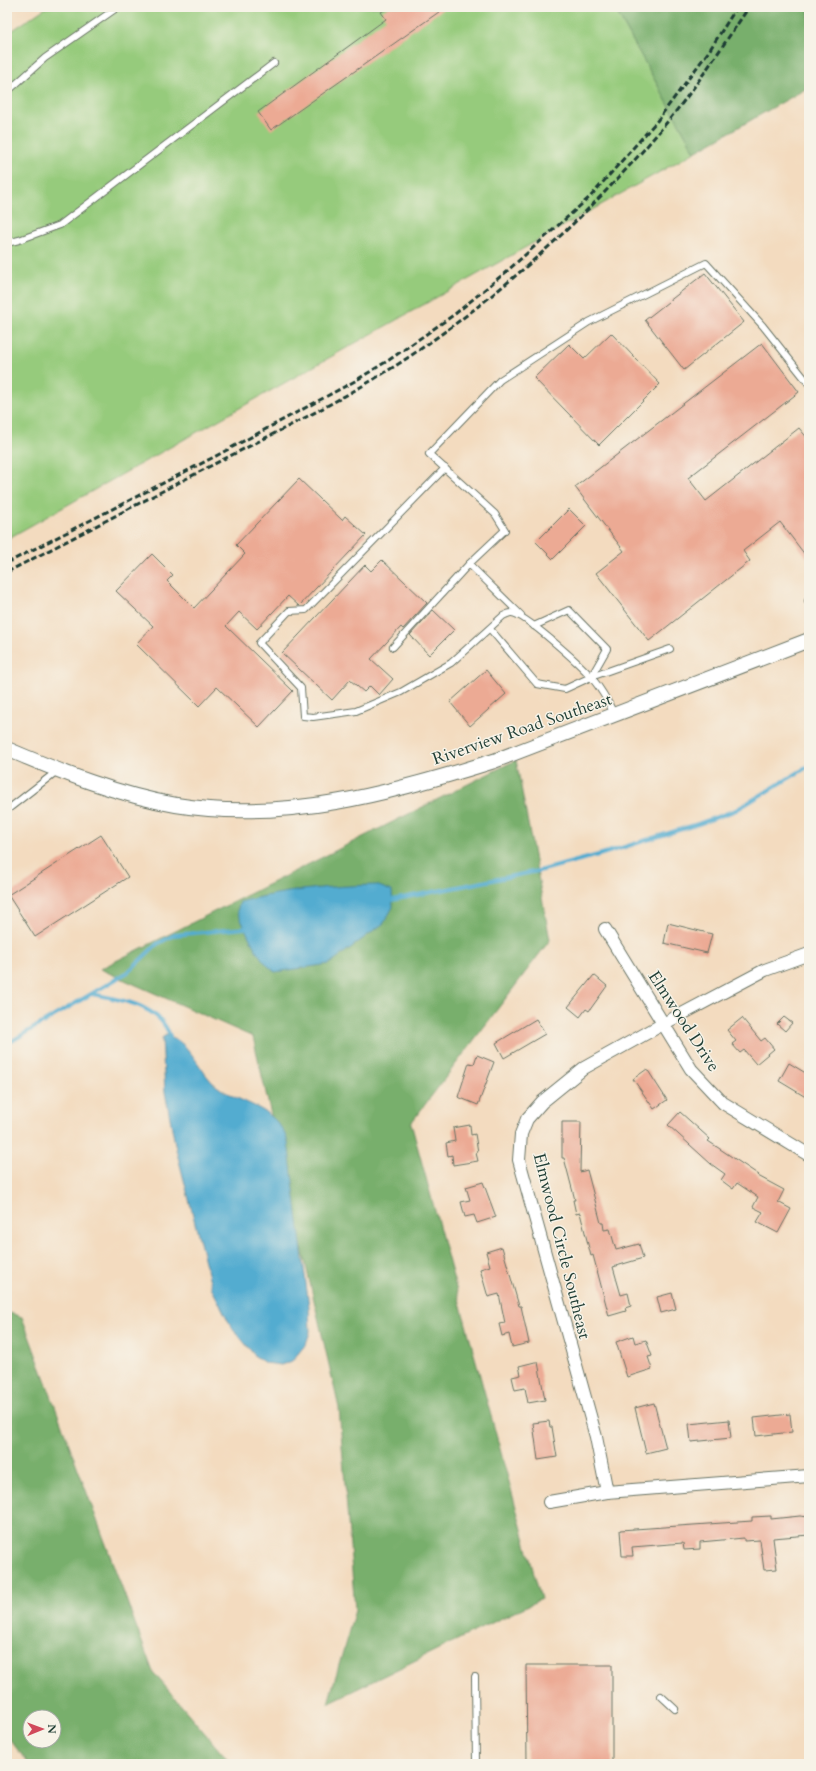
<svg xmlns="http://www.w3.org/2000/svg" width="816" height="1771" viewBox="0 0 816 1771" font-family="Cardo,serif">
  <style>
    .green { fill: #96cb7c; stroke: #5a8458 }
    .forest { fill: #78af6c; stroke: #4c7650; fill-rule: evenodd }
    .water { fill: #53acd0; stroke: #397482 }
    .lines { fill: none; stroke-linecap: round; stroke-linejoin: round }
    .stream { stroke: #53acd0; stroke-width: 4 }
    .building { fill: #ecaa94 }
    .service-casing { stroke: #697465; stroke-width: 8 }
    .minor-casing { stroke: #697465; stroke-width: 14 }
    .tertiary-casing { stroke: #697465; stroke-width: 16 }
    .service { stroke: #fff; stroke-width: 6 }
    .minor { stroke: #fff; stroke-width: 12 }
    .tertiary { stroke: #fff; stroke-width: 14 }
    .rail { stroke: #1f3d34; stroke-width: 3; stroke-dasharray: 6 3; stroke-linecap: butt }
    .labels { text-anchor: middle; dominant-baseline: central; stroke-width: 3; stroke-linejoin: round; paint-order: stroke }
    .street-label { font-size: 17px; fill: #1f3d34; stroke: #f7f3e8 }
  </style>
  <rect width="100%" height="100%" fill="#f7f3e8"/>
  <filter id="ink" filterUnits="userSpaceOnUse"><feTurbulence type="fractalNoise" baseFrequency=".025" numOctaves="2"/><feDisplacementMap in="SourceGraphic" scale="8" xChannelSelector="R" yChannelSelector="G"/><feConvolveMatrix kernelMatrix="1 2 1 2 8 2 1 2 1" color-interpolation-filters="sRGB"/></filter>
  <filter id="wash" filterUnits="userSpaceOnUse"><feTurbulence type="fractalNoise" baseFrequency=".012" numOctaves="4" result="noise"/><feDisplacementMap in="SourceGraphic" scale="16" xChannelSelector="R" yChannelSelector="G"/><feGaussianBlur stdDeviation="0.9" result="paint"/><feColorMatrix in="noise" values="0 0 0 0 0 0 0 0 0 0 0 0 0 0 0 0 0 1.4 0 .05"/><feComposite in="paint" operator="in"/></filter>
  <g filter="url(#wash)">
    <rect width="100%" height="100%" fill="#f3dbbf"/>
    <polygon class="green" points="47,7 614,7 695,152 7,539 7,34"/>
    <g class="forest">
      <polygon points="614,7 809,7 809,87 695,152"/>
      <polygon points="516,760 550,940 411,1123 541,1599 328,1703 355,1610 339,1408 253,1037 100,969"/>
      <path d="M7 1312 22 1317 153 1672 231 1764H29L7 1736ZM30 1717H54V1741H30Z"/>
    </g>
    <g class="water">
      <path d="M376 885 392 891 393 907 384 923 329 964 275 972C256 958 247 932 237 911L240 902C284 890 330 886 376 885Z"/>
      <path d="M166 1035C189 1041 197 1066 212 1082 239 1107 275 1102 288 1142L309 1307 310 1332 306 1344 292 1361 281 1365 265 1363 255 1356 231 1326 212 1289 176 1149 165 1092 162 1038Z"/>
    </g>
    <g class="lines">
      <g class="stream">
        <polyline points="392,900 543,870 602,854 698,824 736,810 809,766"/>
        <path d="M92 994C121 1000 159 1004 170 1036"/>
        <polyline points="7,1044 128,972 157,944 174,935 245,928"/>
      </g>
    </g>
    <g id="blocks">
      <g class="building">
        <polygon points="389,7 446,7 271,130 258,112 386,19 381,12"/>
        <polygon points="705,273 744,322 684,370 645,320"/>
        <polygon points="611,333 660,384 599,445 534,378 569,344 584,359"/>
        <polygon points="762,343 799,392 688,478 706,501 799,428 809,440 809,560 780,522 743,551 750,561 649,641 596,573 624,551 575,487"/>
        <polygon points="299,479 342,520 345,516 366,535 299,606 288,596 257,629 239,612 226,626 293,691 259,727 217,687 199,706 136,644 153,626 116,591 152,554 173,575 167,581 194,608 245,554 236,545"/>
        <polygon points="569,509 586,526 553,559 536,542"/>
        <polygon points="382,560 427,603 403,629 401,627 371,659 393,679 379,695 370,686 364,692 350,680 332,700 282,653 365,565 371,571"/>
        <polygon points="433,610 454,630 429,655 410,635"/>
        <polygon points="486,670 506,694 470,726 450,702"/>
        <polygon points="101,835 128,877 35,937 8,895"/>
        <polygon points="668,923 712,934 707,953 664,943"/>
        <polygon points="594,975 607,986 589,1011 586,1009 580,1017 568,1007"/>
        <polygon points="784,1017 792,1023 785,1031 777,1024"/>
        <polygon points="742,1018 761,1041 765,1038 774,1049 756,1064 744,1050 740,1053 732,1044 736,1041 727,1030"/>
        <polygon points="536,1019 545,1034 504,1058 496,1043"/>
        <polygon points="477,1055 494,1062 478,1105 458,1097 469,1063 474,1064"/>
        <polygon points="789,1063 809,1075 809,1099 779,1081"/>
        <polygon points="647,1069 667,1100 654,1109 633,1079"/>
        <polygon points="680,1112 710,1139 708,1141 759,1175 758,1176 784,1190 778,1202 791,1209 778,1233 757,1222 763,1212 753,1207 758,1197 737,1183 733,1189 721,1180 725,1174 711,1164 668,1125"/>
        <polygon points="562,1122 581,1122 580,1172 587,1170 601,1223 603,1223 604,1230 610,1229 616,1250 639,1244 643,1258 613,1267 621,1295 628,1293 631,1306 625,1308 626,1311 609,1316 593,1255 591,1256 580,1213 576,1214 573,1200 575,1200 564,1158 562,1158"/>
        <polygon points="470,1125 471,1135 475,1134 478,1152 476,1153 478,1161 453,1165 452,1155 448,1156 446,1143 455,1141 453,1128"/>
        <polygon points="483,1182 496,1217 477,1223 474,1215 465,1217 461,1202 470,1200 466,1187"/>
        <polygon points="502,1247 519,1306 521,1306 529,1343 512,1347 509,1334 502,1336 499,1324 505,1323 499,1294 488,1297 480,1269 490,1266 486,1252"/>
        <polygon points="672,1293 676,1309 661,1313 657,1297"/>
        <polygon points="633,1336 635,1343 646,1340 652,1356 648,1357 652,1369 627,1377 616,1342"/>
        <polygon points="535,1362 538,1362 545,1400 528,1403 525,1388 515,1390 512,1377 521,1375 519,1366"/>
        <polygon points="654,1403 666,1448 646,1453 635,1408"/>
        <polygon points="790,1414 792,1432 756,1436 754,1418"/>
        <polygon points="729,1420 731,1438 691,1442 689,1424"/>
        <polygon points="549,1421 550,1427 552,1427 557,1457 538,1460 533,1423"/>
        <polygon points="771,1516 771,1519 800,1516 809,1517 809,1535 773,1538 777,1569 764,1570 760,1540 744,1541 744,1538 700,1542 700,1549 684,1550 683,1543 632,1547 633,1556 622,1556 620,1530 752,1521 752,1517"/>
        <polygon points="526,1665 612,1665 612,1764 527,1764"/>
      </g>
    </g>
  </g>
  <g filter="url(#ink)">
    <use href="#blocks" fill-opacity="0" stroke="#697465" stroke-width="1"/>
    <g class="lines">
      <defs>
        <g id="service">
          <polyline points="7,92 45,58 118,7"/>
          <polyline points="7,243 19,240 60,225 274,63"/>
          <path d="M445 468 306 610 289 611 259 643 301 688 303 716 313 717 356 711 401 692 451 663 503 616C505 615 509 613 511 613 523 612 582 666 592 678 601 689 608 701 614 714"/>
          <polyline points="469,564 505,530 495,514 429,454 500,380 589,322 706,263 763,326 809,384"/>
          <polyline points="808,601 809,603"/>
          <polyline points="534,626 569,610 607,649 591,677"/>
          <polyline points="490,629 537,684 565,689 591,677 670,649"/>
          <polyline points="393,647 469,564 521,615"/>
          <polyline points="7,810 57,771"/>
          <polyline points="475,1677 476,1764"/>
          <polyline points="661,1696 675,1709"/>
        </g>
        <g id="minor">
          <polyline points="605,929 691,1069 723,1103 809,1155"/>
          <polyline points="607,1492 596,1437 519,1160 521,1134 527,1119 542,1102 584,1068 663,1024 765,970 809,954"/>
          <polyline points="549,1502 607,1492 809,1476"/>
        </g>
        <path id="tertiary" d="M7 749C61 772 118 795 176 805 283 823 392 793 494 761L809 640"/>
      </defs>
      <use href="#service" class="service-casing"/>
      <use href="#minor" class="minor-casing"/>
      <use href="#tertiary" class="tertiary-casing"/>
      <use href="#service" class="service"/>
      <use href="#minor" class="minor"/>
      <use href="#tertiary" class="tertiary"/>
      <g class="rail">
        <polyline points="7,563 214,457 355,381 389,360 455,314 506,272 590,197 657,121 709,51 737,7"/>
        <path d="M7 572C79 535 151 497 222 460 293 424 365 389 429 343 515 282 596 208 663 127 695 89 721 48 749 7"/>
      </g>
    </g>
  </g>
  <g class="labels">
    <g class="street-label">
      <text transform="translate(522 729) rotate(-19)">Riverview Road Southeast</text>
      <text transform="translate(684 1021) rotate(57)">Elmwood Drive</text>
      <text transform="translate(562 1246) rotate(76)">Elmwood Circle Southeast</text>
    </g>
  </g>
  <rect width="816" height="1771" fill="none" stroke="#f7f3e8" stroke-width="24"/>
  <g transform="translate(42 1729) rotate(89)"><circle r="19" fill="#f7f3e8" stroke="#a1aaa0"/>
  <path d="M0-3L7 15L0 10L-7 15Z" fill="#d1495b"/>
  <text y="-6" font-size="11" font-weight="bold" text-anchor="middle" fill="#1f3d34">N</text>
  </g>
</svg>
